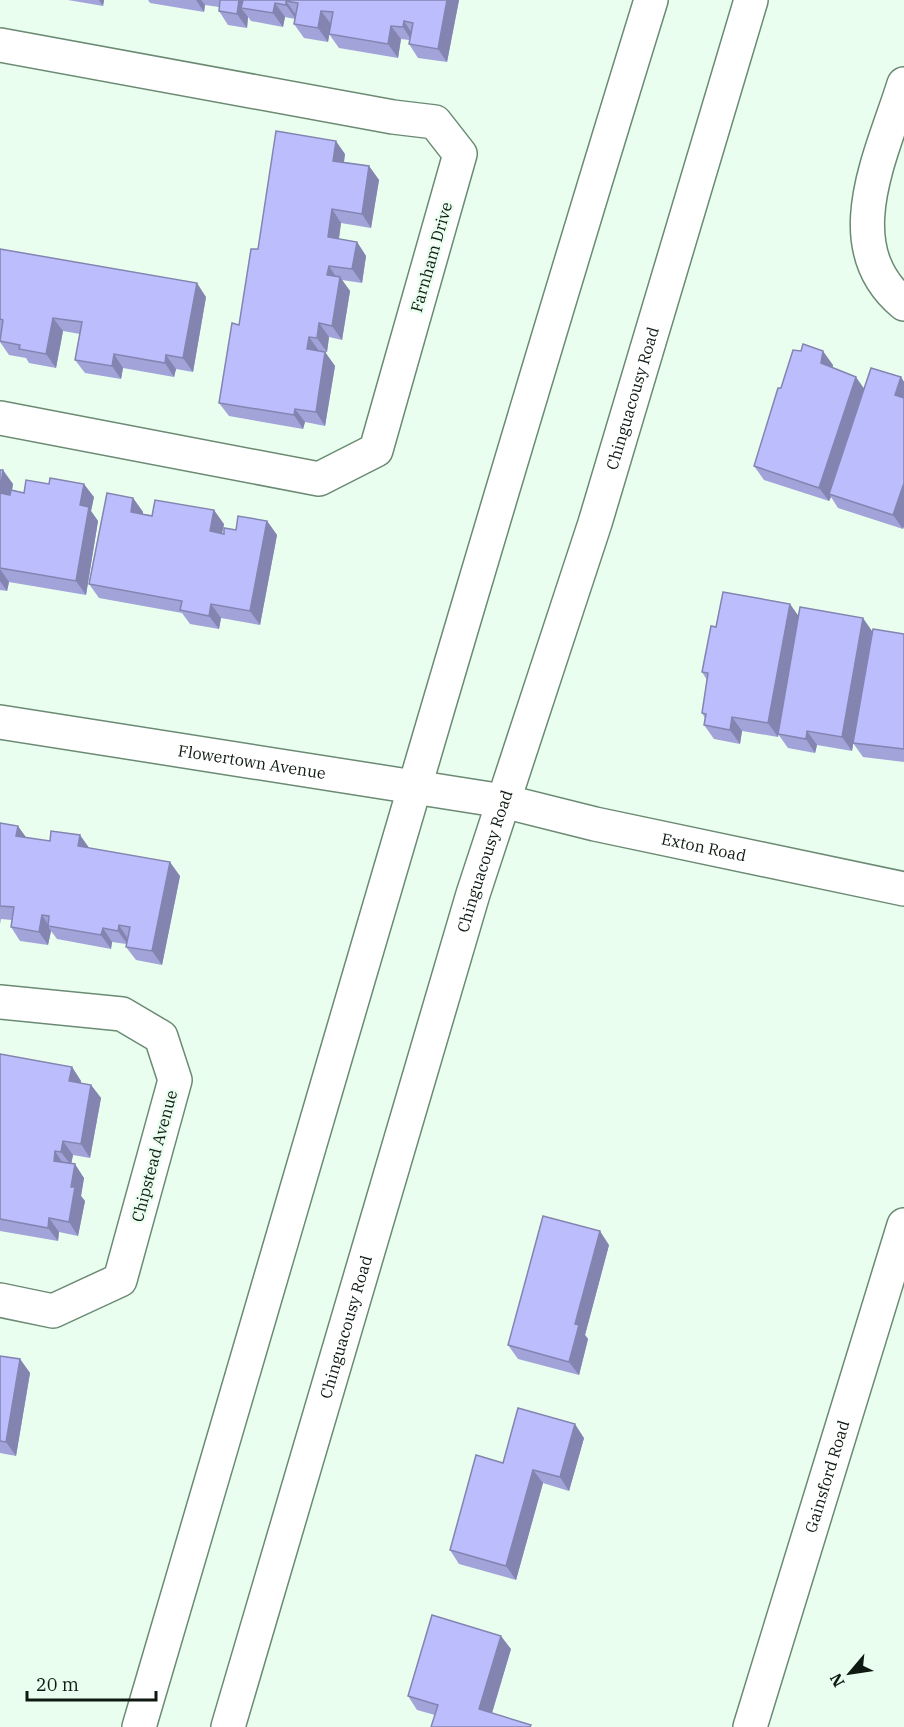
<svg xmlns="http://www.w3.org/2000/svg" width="904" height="1727" viewBox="0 0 904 1727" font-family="'IBM Plex Serif',serif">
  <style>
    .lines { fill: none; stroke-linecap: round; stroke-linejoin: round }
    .minor-casing { stroke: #6a8a73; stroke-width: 36 }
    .tertiary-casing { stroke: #6a8a73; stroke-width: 36 }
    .secondary-casing { stroke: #6a8a73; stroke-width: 36 }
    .minor { stroke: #fff; stroke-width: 33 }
    .tertiary { stroke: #fff; stroke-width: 33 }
    .secondary { stroke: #fff; stroke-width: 33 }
    .wall { fill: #a1a3d9 }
    .shaded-wall { fill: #8384b0 }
    .building { fill: #bbbdfc; stroke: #8384b0; stroke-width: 1.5 }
    .labels { text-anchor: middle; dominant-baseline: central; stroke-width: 5; stroke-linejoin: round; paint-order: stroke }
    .street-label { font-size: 16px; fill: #0e1a11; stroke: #eafeef }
  </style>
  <rect width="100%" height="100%" fill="#eafeef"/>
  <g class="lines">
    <defs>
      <g id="minor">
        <polyline points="0,45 393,117 435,122 460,154 376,450 319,479 0,418"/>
        <path d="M904 84C882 155 834 246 904 304"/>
        <path id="s1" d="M503 801 595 824 904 889"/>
        <polyline points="0,1002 122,1014 161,1037 175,1080 120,1280 53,1311 0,1300"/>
        <path id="s2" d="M750 1727 904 1225"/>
      </g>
      <g id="tertiary">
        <path id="s3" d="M0 722 503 801"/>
      </g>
      <g id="secondary">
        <path d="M139 1727C309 1151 474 574 651 0"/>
        <path id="s4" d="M228 1727 473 894 595 523 751 0"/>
      </g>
    </defs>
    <use href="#minor" class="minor-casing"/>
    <use href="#tertiary" class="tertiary-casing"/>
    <use href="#secondary" class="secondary-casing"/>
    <use href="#minor" class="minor"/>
    <use href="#tertiary" class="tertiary"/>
    <use href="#secondary" class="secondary"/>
  </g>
  <g class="wall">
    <polygon points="68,0 104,0 103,6"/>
    <polygon points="148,0 459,0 447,62 418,58 409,44 409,40 401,39 398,58 339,48 329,34 331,24 328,42 304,38 294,24 295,19 285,17 283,27 251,21 248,17 247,28 228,25 219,11 219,7 205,5 204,12 150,3"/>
    <polygon points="345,154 344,162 369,166 379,180 371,228 341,223 339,239 357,242 366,256 362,283 342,280 350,291 342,340 329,337 327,352 325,352 335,366 325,426 305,422 303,429 229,416 219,403 258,249"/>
    <polygon points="0,249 206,297 193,372 176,369 174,377 123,368 121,379 85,373 75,360 80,334 63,331 56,368 29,363 26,358 9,355 0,342"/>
    <polygon points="833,365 833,368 864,388 901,377 904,382 904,526 903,529 838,508 831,497 829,501 764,480 754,466"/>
    <polygon points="0,470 13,484 12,490 24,493 94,497 91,511 98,521 86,595 9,582 7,591 0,590"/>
    <polygon points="133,498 143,512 143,514 224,524 222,533 224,534 267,521 277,535 260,625 221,618 219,629 190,624 182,613 99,598 89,584"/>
    <polygon points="798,616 872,631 904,634 904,762 863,757 853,743 852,751 817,745 815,753 788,748 778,734 779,728 778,737 742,731 740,744 714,739 704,725 705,718 702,713 707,680 702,672 716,627"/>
    <polygon points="0,823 26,838 88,848 180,876 162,965 136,960 126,947 126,944 112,942 111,949 57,939 51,931 48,945 20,941 11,927 12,920 1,919 0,924"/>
    <polygon points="0,1054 72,1067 81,1081 81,1083 91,1085 101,1098 90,1158 73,1155 71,1164 84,1178 81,1196 85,1201 78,1236 59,1232 58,1241 0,1231"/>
    <polygon points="609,1245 585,1335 588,1339 579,1375 518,1359 508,1345"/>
    <polygon points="0,1356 20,1359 30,1373 16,1456 0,1453"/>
    <polygon points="584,1438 569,1491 543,1483 516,1580 459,1564 450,1550 503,1463"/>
    <polygon points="511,1649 492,1713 435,1715 417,1710 408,1696"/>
  </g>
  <g class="shaded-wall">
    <polygon points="99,0 104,0 103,6"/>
    <polygon points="196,0 201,0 205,5 204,12"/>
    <polygon points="239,0 246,0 241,8 248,17 247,28 237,14"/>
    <polygon points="447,0 459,0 447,62 438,49"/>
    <polygon points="286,1 296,15 296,19 286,5"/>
    <polygon points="275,3 285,17 283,27 273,13"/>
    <polygon points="321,11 331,24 328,42 318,28"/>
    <polygon points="404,21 413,35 412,41 403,27"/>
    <polygon points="391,26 401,39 398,58 388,44"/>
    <polygon points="336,141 345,154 342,174 333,161"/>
    <polygon points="369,166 379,180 371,228 362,214"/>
    <polygon points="332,209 341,223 337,251 328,237"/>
    <polygon points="357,242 366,256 362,283 352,269"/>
    <polygon points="329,266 338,280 327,275"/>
    <polygon points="340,277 350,291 342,340 332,326"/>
    <polygon points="197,283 206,297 193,372 183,358"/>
    <polygon points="53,318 63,331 56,368 46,354"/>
    <polygon points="319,323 329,337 327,352 317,338"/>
    <polygon points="309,337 319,351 307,349"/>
    <polygon points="823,351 833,365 831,377 821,363"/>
    <polygon points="325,352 335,366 325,426 316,412"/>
    <polygon points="114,354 123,368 121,379 112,366"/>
    <polygon points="166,355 176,369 174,377 165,363"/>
    <polygon points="856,377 865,390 829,494 831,497 829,501 819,488"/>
    <polygon points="901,377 904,382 904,408 895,395"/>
    <polygon points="295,409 305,422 303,429 294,415"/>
    <polygon points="3,470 13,484 9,507 0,494"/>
    <polygon points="904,483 904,526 903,529 893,515"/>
    <polygon points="84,484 94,497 91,511 98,521 86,595 76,581 80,505"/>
    <polygon points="133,498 143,512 141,526 131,512"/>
    <polygon points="214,510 224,524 220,544 210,531"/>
    <polygon points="267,521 277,535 260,625 250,611"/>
    <polygon points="0,569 9,582 7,591 0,581"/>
    <polygon points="211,604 221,618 219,629 209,616"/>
    <polygon points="790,604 800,618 778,737 768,723"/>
    <polygon points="863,618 872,631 852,751 842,737"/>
    <polygon points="732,717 742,731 740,744 730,730"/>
    <polygon points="807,731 817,745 815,753 806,739"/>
    <polygon points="18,826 28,840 16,836"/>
    <polygon points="80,835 90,849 78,846"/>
    <polygon points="170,862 180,876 162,965 152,951"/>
    <polygon points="42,915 49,926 48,926 51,931 48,945 39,932"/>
    <polygon points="119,925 128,939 128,945 118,931"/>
    <polygon points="103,928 112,942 111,949 101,935"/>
    <polygon points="72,1067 81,1081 79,1094 69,1081"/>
    <polygon points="91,1085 101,1098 90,1158 81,1144"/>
    <polygon points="63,1141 73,1155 71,1165 61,1152"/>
    <polygon points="55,1151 64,1165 54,1161"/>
    <polygon points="75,1164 84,1178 81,1196 85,1201 78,1236 69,1222 71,1187"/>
    <polygon points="49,1218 59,1232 58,1241 48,1228"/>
    <polygon points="600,1231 609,1245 585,1335 588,1339 579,1375 569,1362 575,1324"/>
    <polygon points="20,1359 30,1373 16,1456 6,1442"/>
    <polygon points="575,1424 584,1438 569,1491 560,1477"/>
    <polygon points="533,1470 543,1483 516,1580 506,1566"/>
    <polygon points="501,1636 511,1649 489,1723 479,1709"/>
  </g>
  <g class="building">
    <polygon points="220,0 239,0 237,14 219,11"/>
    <polygon points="243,0 447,0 438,49 409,44 413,23 404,21 403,27 391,26 388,44 329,34 333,12 321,11 318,28 294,24 298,3 286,1 286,5 275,3 273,13 241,8"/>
    <polygon points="276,131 336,141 333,161 369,166 362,214 332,209 328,237 357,242 352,269 329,266 327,275 340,277 332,326 319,323 317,338 309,337 307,349 325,352 316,412 295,409 294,415 219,403 232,323 239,325 251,249 258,249"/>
    <polygon points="0,249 197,283 183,358 166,355 165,363 114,354 112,366 75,360 82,322 53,318 46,354 19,349 20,345 0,341 3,320 0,319"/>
    <polygon points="803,344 823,351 821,363 856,377 819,488 754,466 778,388 781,388 793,350 801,351"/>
    <polygon points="871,368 901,377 895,395 904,398 904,483 893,515 829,494"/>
    <polygon points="0,470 3,470 0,492"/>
    <polygon points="50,478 84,484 80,505 89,507 76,581 0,568 0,493 10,495 11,490 24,493 26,480 49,484"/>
    <polygon points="107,493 133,498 131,512 152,516 155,500 214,510 210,531 224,534 224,528 236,530 238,516 267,521 250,611 211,604 209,616 180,610 182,601 89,584"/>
    <polygon points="723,592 790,604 768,723 732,717 730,730 704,725 706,714 702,713 708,673 702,672 711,626 716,627"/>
    <polygon points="800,607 863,618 842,737 807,731 806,739 778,734"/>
    <polygon points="873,629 904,634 904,749 853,743"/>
    <polygon points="0,823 18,826 16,836 50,841 51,831 80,835 78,846 170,862 152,951 126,947 130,927 119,925 118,931 103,928 101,935 48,926 49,916 42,915 39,932 11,927 14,907 0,906"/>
    <polygon points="0,1054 72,1067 69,1081 91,1085 81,1144 63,1141 61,1152 55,1151 54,1161 75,1164 71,1187 75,1187 69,1222 49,1218 48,1228 0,1219"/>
    <polygon points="543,1216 600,1231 575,1324 579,1325 569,1362 508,1345"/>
    <polygon points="0,1356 20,1359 6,1442 0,1441"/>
    <polygon points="518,1408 575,1424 560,1477 533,1470 506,1566 450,1550 476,1455 503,1463"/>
    <polygon points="432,1615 501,1636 479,1709 531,1725 530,1727 431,1727 438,1705 408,1696"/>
  </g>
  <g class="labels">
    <g class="street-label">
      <text transform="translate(431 257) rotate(-74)">Farnham Drive</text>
      <text stroke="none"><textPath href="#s4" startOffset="1389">Chinguacousy Road</textPath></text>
      <text stroke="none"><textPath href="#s3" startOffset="255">Flowertown Avenue</textPath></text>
      <text stroke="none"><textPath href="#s1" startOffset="206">Exton Road</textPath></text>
      <text stroke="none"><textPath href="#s4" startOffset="903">Chinguacousy Road</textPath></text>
      <text transform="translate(154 1156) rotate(-75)">Chipstead Avenue</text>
      <text stroke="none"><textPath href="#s4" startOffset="417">Chinguacousy Road</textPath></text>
      <text stroke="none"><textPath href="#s2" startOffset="262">Gainsford Road</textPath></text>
    </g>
  </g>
  <g transform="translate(850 1673) rotate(241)" stroke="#eafeef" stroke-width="4.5" paint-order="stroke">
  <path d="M0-4.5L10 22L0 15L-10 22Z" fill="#0e1a11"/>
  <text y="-9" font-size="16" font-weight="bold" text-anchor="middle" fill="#0e1a11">N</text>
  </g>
  <path d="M27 1691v9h129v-9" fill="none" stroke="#0e1a11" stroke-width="3"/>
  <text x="36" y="1691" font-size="18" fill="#0e1a11" stroke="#eafeef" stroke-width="4.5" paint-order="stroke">20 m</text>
</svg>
